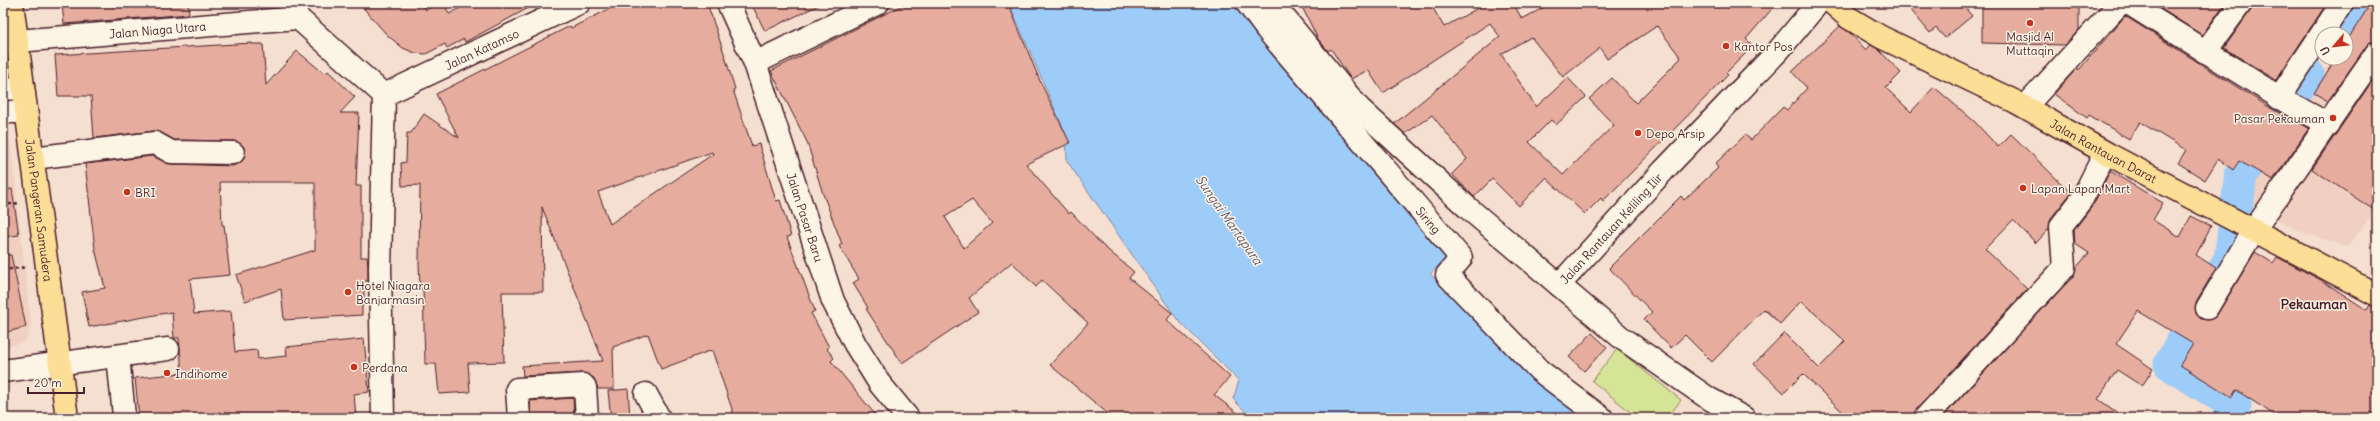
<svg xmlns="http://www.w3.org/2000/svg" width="2380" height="421" viewBox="0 0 2380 421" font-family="Delius,sans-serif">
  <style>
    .built { fill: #f0d0c1 }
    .green { fill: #d5e497; stroke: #908261 }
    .water { fill: #9eccf9; stroke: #7c87a7 }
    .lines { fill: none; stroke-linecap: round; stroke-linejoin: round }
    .river { stroke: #9eccf9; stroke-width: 33 }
    .building { fill: #e6ad9e; stroke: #4a1f2b; fill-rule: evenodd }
    .minor-casing { stroke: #4a1f2b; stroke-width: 25 }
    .major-casing { stroke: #4a1f2b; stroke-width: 25 }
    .highway-casing { stroke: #4a1f2b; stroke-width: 25 }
    .path { stroke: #4a1f2b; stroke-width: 2.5; stroke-dasharray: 3 3; stroke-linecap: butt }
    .minor { stroke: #fcf5e5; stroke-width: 22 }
    .major { stroke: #fdde96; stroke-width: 22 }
    .highway { stroke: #fdde96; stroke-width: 22 }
    .poi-dot { fill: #c8321e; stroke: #fcf5e5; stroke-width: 1.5 }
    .labels { text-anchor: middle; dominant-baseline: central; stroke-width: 3; stroke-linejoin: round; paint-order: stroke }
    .street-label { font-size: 12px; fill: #4a1f2b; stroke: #fcf5e5 }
    .poi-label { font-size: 12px; fill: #4a1f2b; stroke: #fcf5e5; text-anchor: start }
    .water-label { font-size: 13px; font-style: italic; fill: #635369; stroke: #fcf5e5 }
    .quarter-label { font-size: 14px; font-weight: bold; fill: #4a1f2b; stroke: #fcf5e5 }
  </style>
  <rect width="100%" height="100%" fill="#f5dfd0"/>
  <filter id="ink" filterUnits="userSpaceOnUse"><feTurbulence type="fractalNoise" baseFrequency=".025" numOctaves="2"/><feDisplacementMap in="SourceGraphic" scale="8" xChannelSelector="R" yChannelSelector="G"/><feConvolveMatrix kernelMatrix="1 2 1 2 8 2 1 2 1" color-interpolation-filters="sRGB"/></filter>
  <g filter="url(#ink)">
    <g class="built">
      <polygon points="2374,3 2377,3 2377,207 2348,247 2301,232 2247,203 2246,179 2334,58 2346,58 2346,42"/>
      <polygon points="3,79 31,325 26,341 3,348"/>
    </g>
    <polygon class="green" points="1617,349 1681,400 1667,418 1638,418 1592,381"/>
    <polygon class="water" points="1009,3 1237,3 1448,256 1430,274 1474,317 1588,418 1252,418 1233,399 1239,381 1177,319 1067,161 1066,135"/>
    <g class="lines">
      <g class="river">
        <polyline points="2336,34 2359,3"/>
        <polyline points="2228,418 2235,405 2170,364 2230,259 2241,175 2308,74"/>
      </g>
    </g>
    <g class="building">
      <polygon points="62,3 188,3 189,14 64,24"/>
      <polygon points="359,3 422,3 426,10 439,3 444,3 449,14 469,3 538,3 465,42 464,39 447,48 445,44 426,54 415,53 403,48 387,35"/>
      <path d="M621 3H707L724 53 735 89 733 90 752 146 759 144 776 201 780 200 791 236 787 237 815 311 811 313 829 347 827 349 834 358 831 361 878 418H735L712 350 661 369 648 334 613 347 614 389H598L594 378 583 373 523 376 522 366 603 361 542 207 543 292H502L504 362 468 363 470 392 439 394 436 364H425L423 289H420L419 263 420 185 402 186 401 163 406 162 407 133H411L424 114 459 138 436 94 570 26 571 28ZM712 152 713 154 610 224 598 192Z"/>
      <polygon points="751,3 823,3 765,31"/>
      <path d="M907 3H1008L1040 81 1070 143 1026 164 1069 214 1071 212 1102 245 1134 272 1129 278 1172 313 1167 320 1230 377 1214 395 1244 418H1113L1050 365 1088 323 1042 280 1036 287 1012 262 969 298 978 312 902 363 866 309 868 308 853 283 859 279 839 246 842 244 823 194 807 142 771 71ZM972 200 992 223 964 248 945 217Z"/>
      <path d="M1300 3H1430L1444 27 1487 3H1513L1522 19 1552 3H1777L1746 39 1753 46 1726 73 1728 75 1603 201 1601 198 1585 214 1546 178 1519 206 1492 179 1474 197 1452 174 1467 159 1432 115 1405 134 1394 124 1500 37 1490 23 1383 93 1368 70 1351 79 1331 49 1328 51 1318 39ZM1657 26 1681 58 1636 103 1612 78 1589 99 1614 125 1563 175 1529 142 1551 120 1556 125 1586 97 1568 78 1536 107 1501 54 1531 37 1563 77 1600 48 1607 59Z"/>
      <polygon points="1905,3 1961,3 1972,16 1945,38 1936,28 1930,33"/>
      <polygon points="1982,3 2079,3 2079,30 2065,45 1982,43"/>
      <polygon points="2152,3 2225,3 2202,35"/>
      <polygon points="2253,3 2327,3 2276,80 2224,48 2251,10"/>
      <polygon points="2371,3 2377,3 2377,40 2367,45 2328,101 2314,93 2336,58 2346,58 2346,42"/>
      <polygon points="2125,16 2272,109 2309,128 2273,180 2239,161 2233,170 2218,159 2205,180 2178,163 2186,150 2140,122 2129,139 2089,115 2087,118 2054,94 2078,67 2078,71"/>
      <polygon points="1840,26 1850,33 1866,50 1871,45 1879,50 1901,73 1886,88 1911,112 1934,87 1974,121 1998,147 2011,134 2071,193 2051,218 2049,229 2036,243 2013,220 1985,249 2027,289 1916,410 1913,418 1849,418 1803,374 1784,393 1754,364 1784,333 1819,368 1845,341 1801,301 1780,324 1764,309 1712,362 1685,335 1671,348 1644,320 1652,312 1609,268 1681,196 1684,200 1718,168 1715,164 1745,135 1751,140 1783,107 1787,110 1807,88 1792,72"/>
      <polygon points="252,43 252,44 263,44 266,85 297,51 325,74 328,71 355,97 340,113 359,113 356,186 361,186 361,257 367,257 368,265 368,281 364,281 364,305 362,305 362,315 284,320 281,289 245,301 236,275 315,250 315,182 220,182 222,225 224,225 230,275 190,279 194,314 231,311 235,352 257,350 258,359 287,356 286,347 364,339 369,392 354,394 356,418 139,418 135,378 182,373 179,338 174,338 172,312 89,327 82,292 105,288 95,249 85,164 152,156 171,164 233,166 243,160 245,153 244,147 234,141 174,140 154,131 94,138 91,96 58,96 55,55"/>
      <polygon points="2377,74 2377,212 2312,169"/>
      <polygon points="2110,171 2163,203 2153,220 2180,237 2191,216 2211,226 2196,255 2216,268 2196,302 2196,314 2201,319 2207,320 2217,315 2255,252 2273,263 2277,257 2321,280 2367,310 2370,305 2377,307 2377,418 2279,418 2236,390 2232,397 2180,365 2193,344 2138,311 2116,344 2153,369 2142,386 2117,370 2098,399 2125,418 1942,418 2073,276 2076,268 2089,253 2075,244 2074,230 2093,205"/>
      <polygon points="12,189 19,235 3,237 3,190"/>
      <polygon points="3,255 11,255 26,327 3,333"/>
      <polygon points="1592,333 1607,347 1584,371 1569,357"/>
      <polygon points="628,389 630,418 611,418 608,391"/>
      <polygon points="573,398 574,418 531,418 530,401"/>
    </g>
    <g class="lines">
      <defs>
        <g id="minor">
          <polyline points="291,3 298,18 384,95 380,269 383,418"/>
          <path id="s1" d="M728 3 755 63 833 301 855 344 880 384 908 418"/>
          <path id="s2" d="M1247 3 1267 30 1461 258 1447 275 1540 371 1602 418"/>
          <polyline points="1272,3 1359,108 1468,208 1623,339 1708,398 1744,418"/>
          <polyline points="2128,3 2285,101 2328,124"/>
          <path id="s3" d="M17 41 298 18"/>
          <polyline points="2205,52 2241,3"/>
          <polyline points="755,63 878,3"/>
          <polyline points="3,89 23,88"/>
          <path id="s4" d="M384 95 579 3"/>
          <polyline points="2279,98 2342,3"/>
          <polyline points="2025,107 2120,3"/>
          <polyline points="3,112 26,112"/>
          <polyline points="33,158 155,143 171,152 233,153"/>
          <path id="s5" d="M1559 285 1664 170 1779 50 1818 3"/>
          <polyline points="2207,308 2254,230 2377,52"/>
          <polyline points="118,356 124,416"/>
          <polyline points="3,371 168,349"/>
          <polyline points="646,394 659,418"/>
          <polyline points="519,418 517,389 583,385 585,387 587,418"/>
          <polyline points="1925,418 2064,268 2061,226 2082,199 2105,153"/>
        </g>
        <g id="major">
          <path id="s6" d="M1832 3 1849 18 1881 37 2016 102 2108 154 2377 295"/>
        </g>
        <g id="highway">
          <path id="s7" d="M12 3 67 418"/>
        </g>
      </defs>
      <use href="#minor" class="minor-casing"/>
      <use href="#major" class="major-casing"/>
      <use href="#highway" class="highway-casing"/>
      <g class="path">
        <polyline points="3,205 19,203"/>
        <polyline points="3,270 27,267"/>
      </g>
      <use href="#minor" class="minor"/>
      <use href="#major" class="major"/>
      <use href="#highway" class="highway"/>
    </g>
  </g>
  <g class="poi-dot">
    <circle cx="2030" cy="23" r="4"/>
    <circle cx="1726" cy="46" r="4"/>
    <circle cx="2333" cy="118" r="4"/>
    <circle cx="1638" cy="133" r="4"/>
    <circle cx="2023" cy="188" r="4"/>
    <circle cx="127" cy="192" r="4"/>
    <circle cx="348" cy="292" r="4"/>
    <circle cx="354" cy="367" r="4"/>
    <circle cx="167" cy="373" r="4"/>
  </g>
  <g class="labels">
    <g class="street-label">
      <text stroke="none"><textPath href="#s3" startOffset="141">Jalan Niaga Utara</textPath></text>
      <text stroke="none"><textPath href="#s4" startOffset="108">Jalan Katamso</textPath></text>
      <text stroke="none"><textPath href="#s6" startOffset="310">Jalan Rantauan Darat</textPath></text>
      <text stroke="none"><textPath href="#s7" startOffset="209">Jalan Pangeran Samudera</textPath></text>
      <text stroke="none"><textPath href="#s1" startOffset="228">Jalan Pasar Baru</textPath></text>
      <text stroke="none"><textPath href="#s2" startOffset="283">Siring</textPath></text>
      <text stroke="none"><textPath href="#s5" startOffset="77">Jalan Rantauan Keliling Ilir</textPath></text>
    </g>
    <g class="poi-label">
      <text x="2030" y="36" text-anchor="middle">Masjid Al<tspan x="2030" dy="14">Muttaqin</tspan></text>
      <text x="1734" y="46">Kantor Pos</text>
      <text x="2325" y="118" text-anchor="end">Pasar Pekauman</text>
      <text x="1646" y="133">Depo Arsip</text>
      <text x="2031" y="188">Lapan Lapan Mart</text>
      <text x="135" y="192">BRI</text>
      <text x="356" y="285">Hotel Niagara<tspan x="356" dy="14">Banjarmasin</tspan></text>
      <text x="362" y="367">Perdana</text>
      <text x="175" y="373">Indihome</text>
    </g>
    <g class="water-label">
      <text transform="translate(1229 220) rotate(55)">Sungai Martapura</text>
    </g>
    <g class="quarter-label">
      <text x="2314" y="304">Pekauman</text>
    </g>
  </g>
  <rect width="2380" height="421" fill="none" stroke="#fcf5e5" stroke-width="16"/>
  <rect x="8" y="8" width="2364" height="405" fill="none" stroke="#4a1f2b" stroke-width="1.5" filter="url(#ink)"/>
  <g transform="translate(2334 46) rotate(242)"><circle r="19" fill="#fcf5e5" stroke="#b59f9b"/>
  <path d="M0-3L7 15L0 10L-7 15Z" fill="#c8321e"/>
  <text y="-6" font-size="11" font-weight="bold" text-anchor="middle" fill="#4a1f2b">U</text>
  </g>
  <path d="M28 387v6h56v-6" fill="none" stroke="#4a1f2b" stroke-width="2"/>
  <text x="34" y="387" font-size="12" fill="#4a1f2b" stroke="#fcf5e5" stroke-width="3" paint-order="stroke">20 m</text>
</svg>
